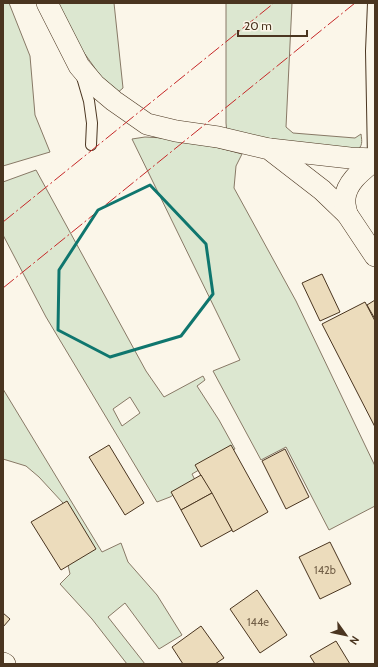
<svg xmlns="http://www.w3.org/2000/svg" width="378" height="667" viewBox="0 0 378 667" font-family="Cabin,sans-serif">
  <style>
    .green { fill: #dce7d0; stroke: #887966; fill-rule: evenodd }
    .building { fill: #ecdcbc; stroke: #4a3520 }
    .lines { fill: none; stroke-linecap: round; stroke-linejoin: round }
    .lane-casing { stroke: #4a3520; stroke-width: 12 }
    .street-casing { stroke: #4a3520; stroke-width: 22 }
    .lane { stroke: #fbf6e9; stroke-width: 10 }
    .street { stroke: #fbf6e9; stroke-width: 21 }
    .power { stroke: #c62828; stroke-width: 1; stroke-dasharray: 14 3 2 3; stroke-linecap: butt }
    .marked { fill: none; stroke: #0f766e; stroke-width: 3; stroke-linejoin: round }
    .labels { text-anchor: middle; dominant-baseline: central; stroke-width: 3; stroke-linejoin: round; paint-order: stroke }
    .number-label { font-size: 11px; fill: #725f47 }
  </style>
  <rect width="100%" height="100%" fill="#fbf6e9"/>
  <g class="green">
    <polygon points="3,3 9,3 30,56 35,115 50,152 3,166"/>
    <polygon points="55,3 114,3 123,88 116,94 97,71 82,50"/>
    <path d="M226 3H292L286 127 293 133 355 138 361 134C362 142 363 146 356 151L227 134 226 123Z"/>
    <path d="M145 137C178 138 210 145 242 154L236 166 234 188 296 301 375 466V506L329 530 286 447 261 460 213 371 240 360 132 139Z"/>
    <path d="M36 170 146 371 164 397 203 376 205 380 197 386 219 420 235 449 192 474 196 482 170 497 157 502 46 317 3 235V182ZM130 397 140 413 122 426 113 409Z"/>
    <polygon points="3,389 102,552 121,543 128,562 157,595 182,635 159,649 125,603 108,617 145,664 127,664 92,619 60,584 70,574 66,556 63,503 39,477 26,466 3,459"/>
  </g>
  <g class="building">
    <polygon points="322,274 340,312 320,321 302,283"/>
    <polygon points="375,300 375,319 367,305"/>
    <polygon points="365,302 375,321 375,427 322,324"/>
    <polygon points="109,445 144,503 125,515 89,457"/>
    <polygon points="231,445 268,512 233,532 195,465"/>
    <polygon points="285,449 309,497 286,509 262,461"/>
    <polygon points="201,475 212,493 181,510 171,492"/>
    <polygon points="212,493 232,530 201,547 181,510"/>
    <polygon points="67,501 96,549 61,570 31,522"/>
    <polygon points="330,542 351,584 320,599 299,557"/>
    <polygon points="257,590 287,635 260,653 230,609"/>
    <polygon points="3,613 10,619 3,627"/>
    <polygon points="201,626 224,658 215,664 183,664 172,647"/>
    <polygon points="336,641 350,664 315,664 310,656"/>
  </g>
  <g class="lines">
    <defs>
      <g id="lane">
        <polyline points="82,77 89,101 92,123 91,145"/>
        <polyline points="373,159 371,51 373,3"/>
      </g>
      <g id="street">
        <polyline points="47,3 79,66 95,85 114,101 147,124 176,131 218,137 269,149 322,190 347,214 375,256"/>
        <polyline points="270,149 350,158 375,159"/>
        <path d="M347 214C346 209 344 203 345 198 347 181 363 170 375 160"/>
        <polyline points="3,663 5,664"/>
      </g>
    </defs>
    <use href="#lane" class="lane-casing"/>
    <use href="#street" class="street-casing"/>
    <use href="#lane" class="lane"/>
    <use href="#street" class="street"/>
    <g class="power">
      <polyline points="3,222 274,3"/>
      <polyline points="3,288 355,3"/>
    </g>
  </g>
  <path class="marked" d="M150 185 206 244 213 294 181 336 110 357 58 330 59 270 98 210Z"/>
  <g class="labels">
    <g class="number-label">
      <text x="325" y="570">142b</text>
      <text x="258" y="622">144e</text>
    </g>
  </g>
  <rect width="378" height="667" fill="none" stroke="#4a3520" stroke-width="8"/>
  <g transform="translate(346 635) rotate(123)" stroke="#fbf6e9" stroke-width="3" paint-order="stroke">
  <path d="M0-3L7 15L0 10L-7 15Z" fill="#4a3520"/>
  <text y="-6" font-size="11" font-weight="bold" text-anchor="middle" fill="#4a3520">N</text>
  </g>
  <path d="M238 30v6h69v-6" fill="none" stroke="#4a3520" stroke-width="2"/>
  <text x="244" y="30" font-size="12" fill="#4a3520" stroke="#fbf6e9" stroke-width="3" paint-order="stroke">20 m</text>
</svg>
